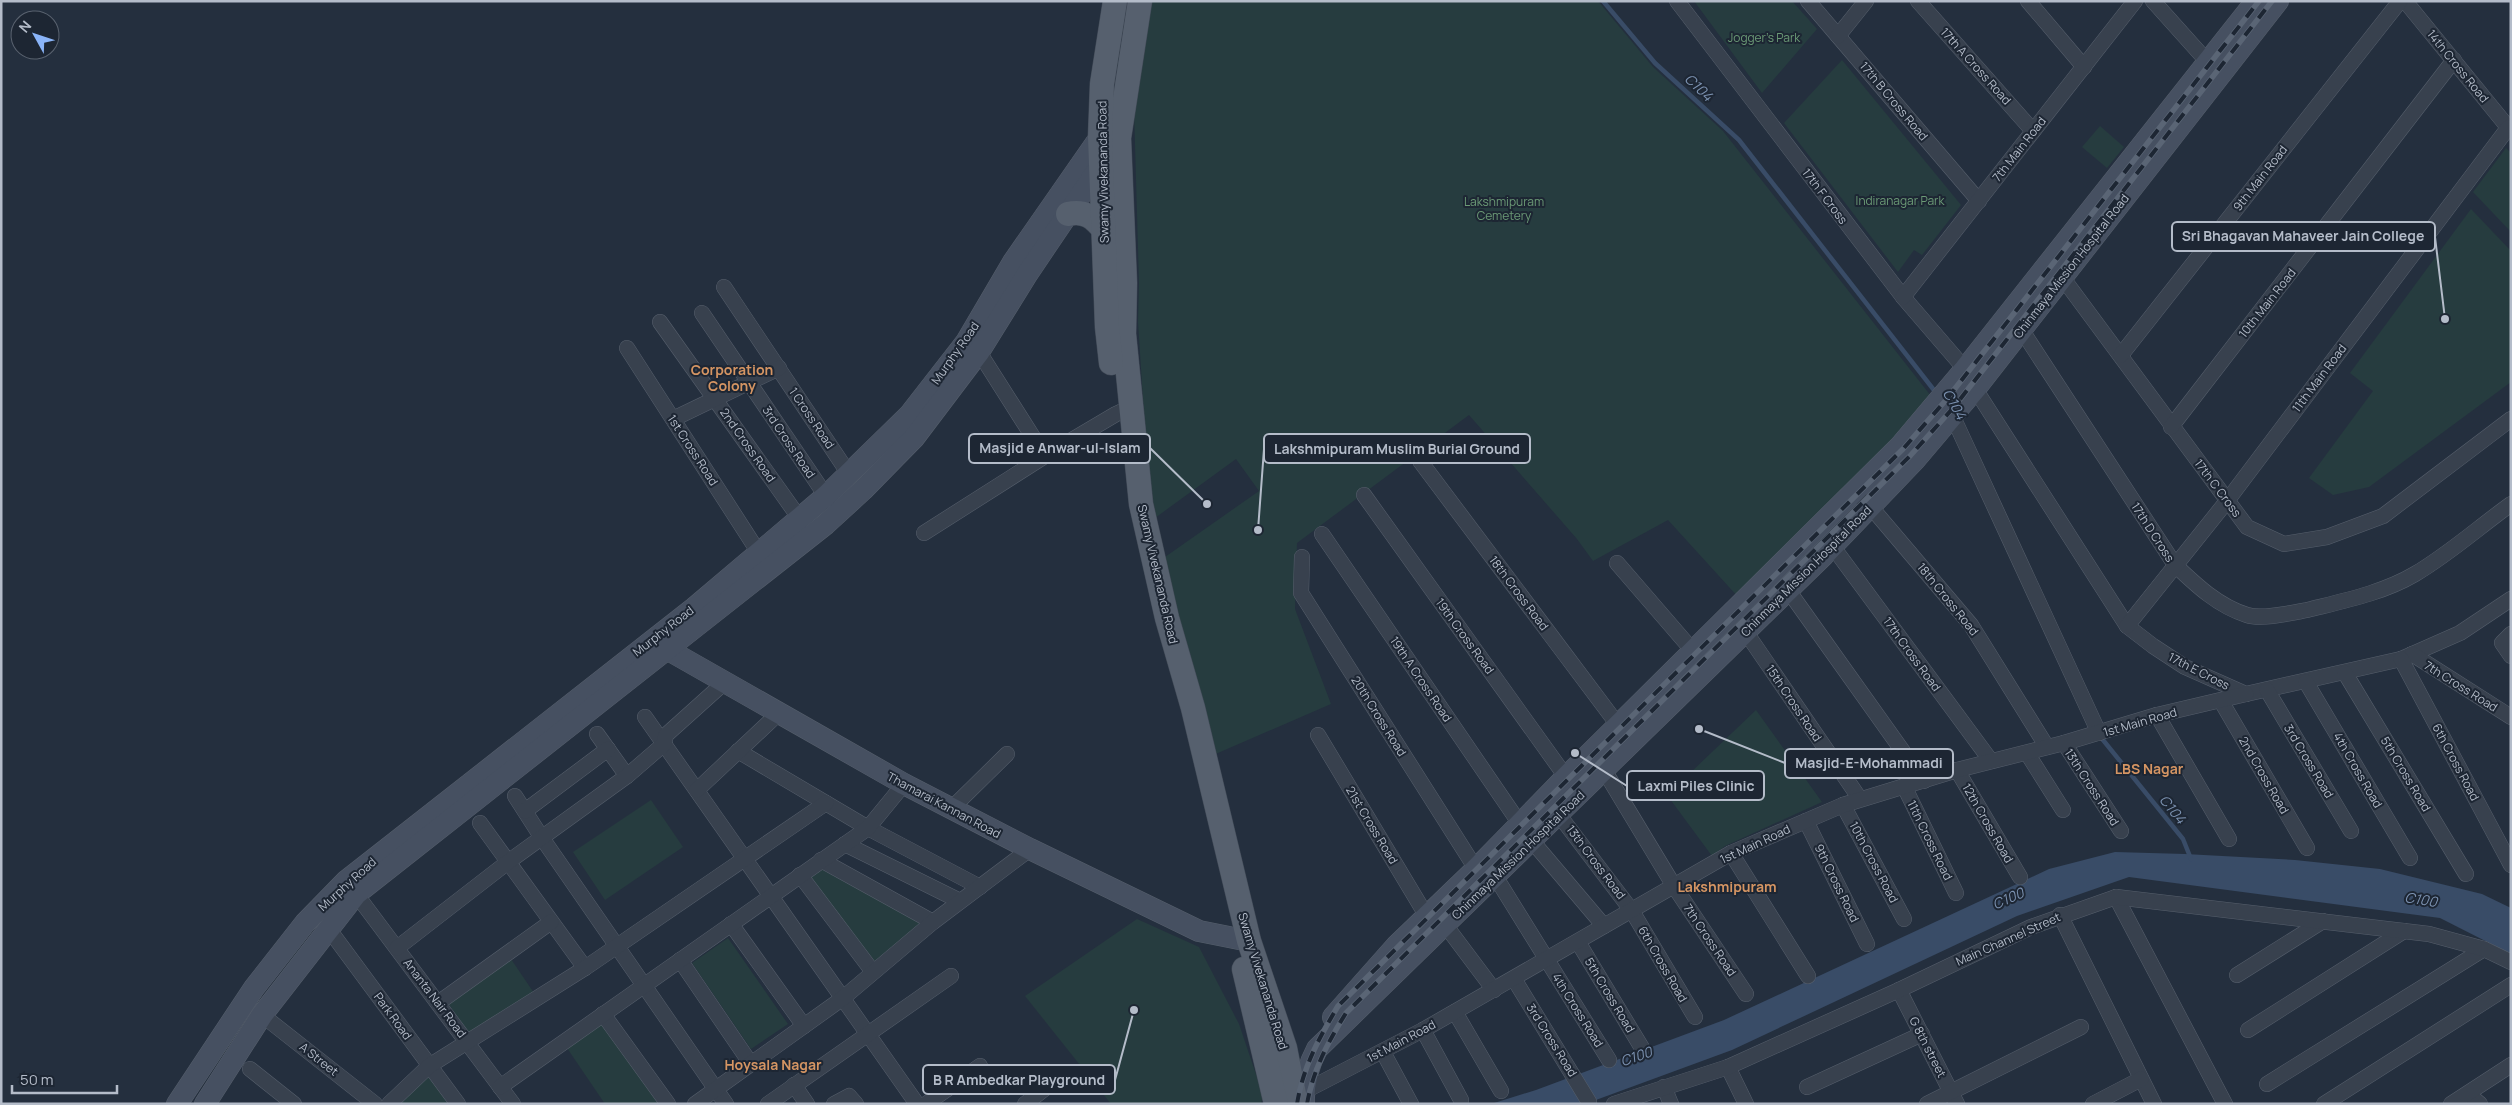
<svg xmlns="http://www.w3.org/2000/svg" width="2512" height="1105" viewBox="0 0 2512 1105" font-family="Manrope,sans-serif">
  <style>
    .green { fill: #263c3f }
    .water { fill: #394c67 }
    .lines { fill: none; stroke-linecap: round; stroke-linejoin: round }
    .stream { stroke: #394c67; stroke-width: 4.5 }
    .minor-casing { stroke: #565f6c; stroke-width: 16 }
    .secondary-casing { stroke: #565f6c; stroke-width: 22 }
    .primary-casing { stroke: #414a57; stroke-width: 25 }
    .minor { stroke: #38414e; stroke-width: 15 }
    .secondary { stroke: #465061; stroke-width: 21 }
    .primary { stroke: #56606e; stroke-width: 24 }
    .rail-casing { stroke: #5a6575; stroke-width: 5.5 }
    .rail { stroke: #1d2633; stroke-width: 4; stroke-dasharray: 11; stroke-linecap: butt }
    .labels { text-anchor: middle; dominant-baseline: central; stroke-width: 4; stroke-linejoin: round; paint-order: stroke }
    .park-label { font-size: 12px; fill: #6b9a76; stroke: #1d2633 }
    .street-label { font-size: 12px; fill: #b4bcc9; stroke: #1d2633 }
    .water-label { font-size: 14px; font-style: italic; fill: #7c92b1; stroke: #1d2633 }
    .neighbourhood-label { font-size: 14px; font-weight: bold; fill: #d59563; stroke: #1d2633 }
    .leader { fill: none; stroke: #b4bcc9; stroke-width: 2 }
    .callout-dot { fill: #b4bcc9; stroke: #1d2633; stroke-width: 2 }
    .callout { fill: #1d2633; stroke: #b4bcc9; stroke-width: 2 }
    .callout-label { font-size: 14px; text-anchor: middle; font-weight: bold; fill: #b4bcc9 }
  </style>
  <rect width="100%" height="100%" fill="#242f3e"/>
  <g class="green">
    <polygon points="1150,1 1598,1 1653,67 1723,131 1931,396 1848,489 1739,598 1668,520 1593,561 1577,539 1469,415 1297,543 1295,609 1331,704 1211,756 1165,557 1259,491 1236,459 1155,518 1146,447 1138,322 1139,283 1134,110"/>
    <polygon points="1694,1 1792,1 1817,29 1762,93"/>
    <polygon points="1842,60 1961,205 1922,255 1914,250 1898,272 1784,123"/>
    <polygon points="2100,126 2124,147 2107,168 2082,147"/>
    <polygon points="2506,148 2511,153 2511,232 2473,192"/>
    <polygon points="2471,209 2511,251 2511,382 2369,487 2333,495 2309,478 2373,391 2350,373"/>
    <polygon points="1756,710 1822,802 1725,846 1712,856 1667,795"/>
    <polygon points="651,800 683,847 605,900 573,852"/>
    <polygon points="821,869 920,923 875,965 810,877"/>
    <polygon points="1137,919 1199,947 1239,1024 1263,1095 1261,1104 1111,1104 1025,996"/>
    <polygon points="728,938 788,1024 751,1049 692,963"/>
    <polygon points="511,959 534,993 471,1037 448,1003"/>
    <polygon points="613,1017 672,1104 605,1104 567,1048"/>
    <polygon points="429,1073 451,1104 396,1104"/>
  </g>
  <polygon class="water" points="2115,852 2185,854 2295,860 2380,869 2482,894 2511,908 2511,954 2440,918 2129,877 2017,916 1732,1050 1585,1104 1491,1104 1536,1090 1724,1020 2049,869"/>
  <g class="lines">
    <g class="stream">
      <polyline points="1603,1 1655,63 1739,140 1937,394"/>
      <polyline points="2099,735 2183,839 2191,859"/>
    </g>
    <defs>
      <g id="minor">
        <polyline points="1677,1 1903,297 1965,369 1979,395 2127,626 2153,646 2185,667 2246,694 2401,659 2460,633 2511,599"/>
        <polyline points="1808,1 1979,201"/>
        <polyline points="1918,1 2033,131"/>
        <polyline points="2028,1 2084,67"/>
        <polyline points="2153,1 2214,69"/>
        <polyline points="2405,1 2511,131"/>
        <polyline points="1838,36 1866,1"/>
        <polyline points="2062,277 2247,527 2284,544 2327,537 2383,516 2511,419"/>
        <polyline points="724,287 849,474"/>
        <polyline points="1903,297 2135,1"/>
        <polyline points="702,313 826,496"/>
        <polyline points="660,322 800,519"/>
        <path d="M2021 329 2175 565C2196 585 2218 606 2247 615 2262 620 2291 613 2307 610 2343 601 2383 593 2415 574 2449 554 2479 527 2511 504"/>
        <polyline points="627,348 759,553"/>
        <polyline points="979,352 1045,456"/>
        <polyline points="2121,355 2400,1"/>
        <polyline points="1953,417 2099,733"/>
        <polyline points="673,419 779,368"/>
        <polyline points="2171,427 2454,60"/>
        <polyline points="1420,461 1618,725"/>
        <polyline points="1364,495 1566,777"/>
        <polyline points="1863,501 1876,513 1971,625 2047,747"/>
        <polyline points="924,533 1045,456 1116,414 1131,407"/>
        <polyline points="1322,534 1520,824"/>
        <polyline points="1833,547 1991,761"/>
        <polyline points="1302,557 1301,593 1476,869"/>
        <polyline points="1617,563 1693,651"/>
        <polyline points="1788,590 1924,781"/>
        <polyline points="2127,626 2227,501 2508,128"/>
        <polyline points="1745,631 1860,799"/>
        <polyline points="2511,634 2502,643 2511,656"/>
        <polyline points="2412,654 2511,717"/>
        <polyline points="2401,659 2511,865"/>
        <polyline points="2345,673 2466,874"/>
        <polyline points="2306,682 2410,858"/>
        <polyline points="2267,690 2351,831"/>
        <polyline points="2221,701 2307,848"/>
        <polyline points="2157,715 2229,839"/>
        <polyline points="645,717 917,1104"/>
        <polyline points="597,734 627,776"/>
        <polyline points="1318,735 1426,915"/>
        <polyline points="2064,743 2121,831"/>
        <polyline points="738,751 868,828 980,887"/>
        <polyline points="2027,753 2063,810"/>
        <polyline points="1604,770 1674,886 1746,994"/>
        <polyline points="1957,770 2020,877"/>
        <polyline points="1904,786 1956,893"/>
        <polyline points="697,790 779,713"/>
        <polyline points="515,796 542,838 726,1104"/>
        <polyline points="1843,805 1904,919"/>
        <polyline points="951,809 1007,754"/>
        <polyline points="525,811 608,749"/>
        <polyline points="1559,815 1632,911 1695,1017"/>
        <polyline points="1806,821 1867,944"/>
        <polyline points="480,823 585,968"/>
        <polyline points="1532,841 1604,926"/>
        <polyline points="845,844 960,901"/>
        <polyline points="1731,853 1808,976"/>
        <polyline points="821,860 933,922"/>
        <polyline points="800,875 873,972"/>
        <polyline points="1495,876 1609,1060"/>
        <polyline points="356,894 513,1104"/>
        <polyline points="2116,897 2225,1104"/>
        <polyline points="2060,915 2154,1104"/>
        <polyline points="731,924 804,1026"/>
        <polyline points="1446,926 1494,990"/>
        <polyline points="328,928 458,1104"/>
        <polyline points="1578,942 1642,1048"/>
        <polyline points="397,948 508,862 627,776 664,744 666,735 725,682"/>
        <polyline points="680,960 751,1064"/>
        <polyline points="2237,975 2323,921"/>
        <polyline points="1514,979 1589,1102"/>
        <polyline points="1899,990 1957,1104"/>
        <polyline points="438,1003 551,922"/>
        <polyline points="1455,1012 1501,1091"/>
        <polyline points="603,1014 668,1104"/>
        <polyline points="262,1015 375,1104"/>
        <polyline points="1423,1030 1461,1100"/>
        <polyline points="2248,1030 2404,931"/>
        <polyline points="1383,1052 1411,1104"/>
        <polyline points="1728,1067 1746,1104"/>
        <polyline points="250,1069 294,1104"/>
        <polyline points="2267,1084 2484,949"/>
        <polyline points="794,1085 807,1104"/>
        <polyline points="500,1087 868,828 904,784"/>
        <polyline points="1664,1087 1671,1104"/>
        <polyline points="1807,1087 1922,1034"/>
        <polyline points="1303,1092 1423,1030 1731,853 1843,805 1957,770 2064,743 2157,715 2246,694"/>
        <polyline points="2468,1094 2480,1104"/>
        <polyline points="389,1104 429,1066 585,968 826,803"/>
        <polyline points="695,1104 843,998 933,922 1030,849"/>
        <polyline points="768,1104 951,976"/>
        <polyline points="834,1104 849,1096 856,1104"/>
        <polyline points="926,1104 980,1066"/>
        <polyline points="1025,1104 1052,1083"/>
        <polyline points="1614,1104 1728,1067 1899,990 2031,927 2116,897 2429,934 2484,949 2511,962"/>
        <polyline points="1927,1104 2081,1027"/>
        <polyline points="2093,1104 2141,1079"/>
        <polyline points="2324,1104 2511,985"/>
        <polyline points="2451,1104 2511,1065"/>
      </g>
      <g id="secondary">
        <polyline points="656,643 904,784 1030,849 1199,931 1249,941"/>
        <polyline points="1333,1017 1396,946 1476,869 1566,777 1900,446 1965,369 2256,1"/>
        <polyline points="177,1104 254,988 305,923 346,881 694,608 826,496 910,414 966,342 1013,262 1100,137 1111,138"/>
        <polyline points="205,1104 262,1015 356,894 826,524 863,490 914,438 979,352 1028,273 1101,165 1109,164"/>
        <path d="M1304 1104C1303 1084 1308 1066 1317 1049L1824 555 1915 460 1976 388 2278 1"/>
      </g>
      <g id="primary">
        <polyline points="1140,1 1119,138 1125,283 1124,334 1141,504 1167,618 1193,708 1249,941 1285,1048 1296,1104"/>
        <path d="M1068 214C1085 210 1094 218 1104 230"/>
        <polyline points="1111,363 1107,327 1100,137 1102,84 1115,1"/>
        <polyline points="1244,969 1276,1104"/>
      </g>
    </defs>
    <use href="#minor" class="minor-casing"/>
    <use href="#secondary" class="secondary-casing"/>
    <use href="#primary" class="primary-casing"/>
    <use href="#minor" class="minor"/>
    <use href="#secondary" class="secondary"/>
    <use href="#primary" class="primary"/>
    <defs>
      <g id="rail">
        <path d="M1297 1104C1303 1067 1319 1038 1338 1006L1903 449 1946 400 2259 1"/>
        <path d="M1307 1104C1313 1070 1328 1042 1346 1013L1910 456 1954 407 2272 1"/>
      </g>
    </defs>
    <use href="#rail" class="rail-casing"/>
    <use href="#rail" class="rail"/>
  </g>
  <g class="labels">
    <g class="park-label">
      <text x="1764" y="37">Jogger's Park</text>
      <text x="1900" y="200">Indiranagar Park</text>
      <text x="1504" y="201">Lakshmipuram<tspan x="1504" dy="14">Cemetery</tspan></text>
    </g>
    <g class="street-label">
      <text transform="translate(1976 66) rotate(48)">17th A Cross Road</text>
      <text transform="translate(2458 66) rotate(51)">14th Cross Road</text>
      <text transform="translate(1894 101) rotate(50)">17th B Cross Road</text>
      <text transform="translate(2019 149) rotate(-52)">7th Main Road</text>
      <text transform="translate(1103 172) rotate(-91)">Swamy Vivekananda Road</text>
      <text transform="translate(2260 178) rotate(-52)">9th Main Road</text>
      <text transform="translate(1825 196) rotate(53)">17th F Cross</text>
      <text transform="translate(2071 266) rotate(-52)">Chinmaya Mission Hospital Road</text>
      <text transform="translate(2267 303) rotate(-52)">10th Main Road</text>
      <text transform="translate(955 353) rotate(-55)">Murphy Road</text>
      <text transform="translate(2319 378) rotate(-53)">11th Main Road</text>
      <text transform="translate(812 418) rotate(56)">1 Cross Road</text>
      <text transform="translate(789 442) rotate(56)">3rd Cross Road</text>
      <text transform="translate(748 445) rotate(55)">2nd Cross Road</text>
      <text transform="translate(693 450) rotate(57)">1st Cross Road</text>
      <text transform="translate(2218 488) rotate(53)">17th C Cross</text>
      <text transform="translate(2153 532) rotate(57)">17th D Cross</text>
      <text transform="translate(1806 571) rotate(-45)">Chinmaya Mission Hospital Road</text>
      <text transform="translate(1158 574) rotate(77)">Swamy Vivekananda Road</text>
      <text transform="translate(1519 593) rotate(53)">18th Cross Road</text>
      <text transform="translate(1948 599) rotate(51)">18th Cross Road</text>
      <text transform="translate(663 631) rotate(-38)">Murphy Road</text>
      <text transform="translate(1465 636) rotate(54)">19th Cross Road</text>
      <text transform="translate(1912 654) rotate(54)">17th Cross Road</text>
      <text transform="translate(2199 671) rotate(27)">17th E Cross</text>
      <text transform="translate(1421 679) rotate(56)">19th A Cross Road</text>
      <text transform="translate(2461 686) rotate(32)">7th Cross Road</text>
      <text transform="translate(1794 703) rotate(56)">15th Cross Road</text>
      <text transform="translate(1379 716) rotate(58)">20th Cross Road</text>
      <text transform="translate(2140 722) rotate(-16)">1st Main Road</text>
      <text transform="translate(2309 761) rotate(59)">3rd Cross Road</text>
      <text transform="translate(2456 762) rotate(62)">6th Cross Road</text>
      <text transform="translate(2358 770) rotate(60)">4th Cross Road</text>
      <text transform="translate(2406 774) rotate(59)">5th Cross Road</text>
      <text transform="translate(2264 775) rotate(60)">2nd Cross Road</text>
      <text transform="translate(2092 787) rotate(57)">13th Cross Road</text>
      <text transform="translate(944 805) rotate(28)">Thamarai Kannan Road</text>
      <text transform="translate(1988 823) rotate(60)">12th Cross Road</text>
      <text transform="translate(1372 825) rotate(59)">21st Cross Road</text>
      <text transform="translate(1930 840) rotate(64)">11th Cross Road</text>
      <text transform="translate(1755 844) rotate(-25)">1st Main Road</text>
      <text transform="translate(1518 855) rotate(-44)">Chinmaya Mission Hospital Road</text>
      <text transform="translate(1596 862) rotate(53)">13th Cross Road</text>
      <text transform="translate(1874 862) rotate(62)">10th Cross Road</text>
      <text transform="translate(1837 883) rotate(64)">9th Cross Road</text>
      <text transform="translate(347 884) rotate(-42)">Murphy Road</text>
      <text transform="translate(2008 939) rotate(-24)">Main Channel Street</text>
      <text transform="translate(1710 940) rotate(56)">7th Cross Road</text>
      <text transform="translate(1663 964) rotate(60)">6th Cross Road</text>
      <text transform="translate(1263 981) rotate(73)">Swamy Vivekananda Road</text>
      <text transform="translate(1610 995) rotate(59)">5th Cross Road</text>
      <text transform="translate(435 998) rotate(53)">Ananta Nair Road</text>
      <text transform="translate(1578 1010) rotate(58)">4th Cross Road</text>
      <text transform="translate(393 1016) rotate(54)">Park Road</text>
      <text transform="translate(1552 1040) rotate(58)">3rd Cross Road</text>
      <text transform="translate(1401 1041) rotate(-28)">1st Main Road</text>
      <text transform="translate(1928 1047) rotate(63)">G 8th street</text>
      <text transform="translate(319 1059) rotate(38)">A Street</text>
    </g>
    <g class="water-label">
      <text transform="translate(1699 87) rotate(43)">C104</text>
      <text transform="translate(1955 404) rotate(61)">C104</text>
      <text transform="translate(2173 809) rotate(51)">C104</text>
      <text transform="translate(2008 898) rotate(-24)">C100</text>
      <text transform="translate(2421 899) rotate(9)">C100</text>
      <text transform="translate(1636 1056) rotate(-19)">C100</text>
    </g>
    <g class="neighbourhood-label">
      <text x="732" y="369">Corporation<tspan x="732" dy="16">Colony</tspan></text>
      <text x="2149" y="768">LBS Nagar</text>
      <text x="1727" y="886">Lakshmipuram</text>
      <text x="773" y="1064">Hoysala Nagar</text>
    </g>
  </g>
  <path class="leader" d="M2445 319L2435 237M1207 504L1150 448M1258 530L1264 449M1699 729L1785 763M1575 753L1627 786M1134 1010L1115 1080"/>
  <g class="callout-dot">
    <circle cx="2445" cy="319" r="5"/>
    <circle cx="1207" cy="504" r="5"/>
    <circle cx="1258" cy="530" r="5"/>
    <circle cx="1699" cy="729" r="5"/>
    <circle cx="1575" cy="753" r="5"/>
    <circle cx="1134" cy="1010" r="5"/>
  </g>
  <g class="callout">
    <rect x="2172" y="222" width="263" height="29" rx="5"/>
    <rect x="969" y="434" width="181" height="29" rx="5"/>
    <rect x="1264" y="434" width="266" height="29" rx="5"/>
    <rect x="1785" y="749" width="168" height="29" rx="5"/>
    <rect x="1627" y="771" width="137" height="29" rx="5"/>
    <rect x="923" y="1065" width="192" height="29" rx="5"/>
  </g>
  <g class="callout-label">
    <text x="2303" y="241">Sri Bhagavan Mahaveer Jain College</text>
    <text x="1060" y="453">Masjid e Anwar-ul-Islam</text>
    <text x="1397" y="454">Lakshmipuram Muslim Burial Ground</text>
    <text x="1869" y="768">Masjid-E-Mohammadi</text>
    <text x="1696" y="791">Laxmi Piles Clinic</text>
    <text x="1019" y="1085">B R Ambedkar Playground</text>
  </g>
  <rect width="2512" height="1105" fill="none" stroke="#b4bcc9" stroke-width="5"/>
  <g transform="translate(35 35) rotate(310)"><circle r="24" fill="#1d2633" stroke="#59626f"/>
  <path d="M0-4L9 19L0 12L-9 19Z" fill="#8ab4f8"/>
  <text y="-8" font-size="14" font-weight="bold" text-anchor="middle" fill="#b4bcc9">N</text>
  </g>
  <path d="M12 1085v8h105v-8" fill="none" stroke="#b4bcc9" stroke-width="2.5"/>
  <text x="20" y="1085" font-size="15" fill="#b4bcc9" stroke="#1d2633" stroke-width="4" paint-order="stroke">50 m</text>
</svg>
